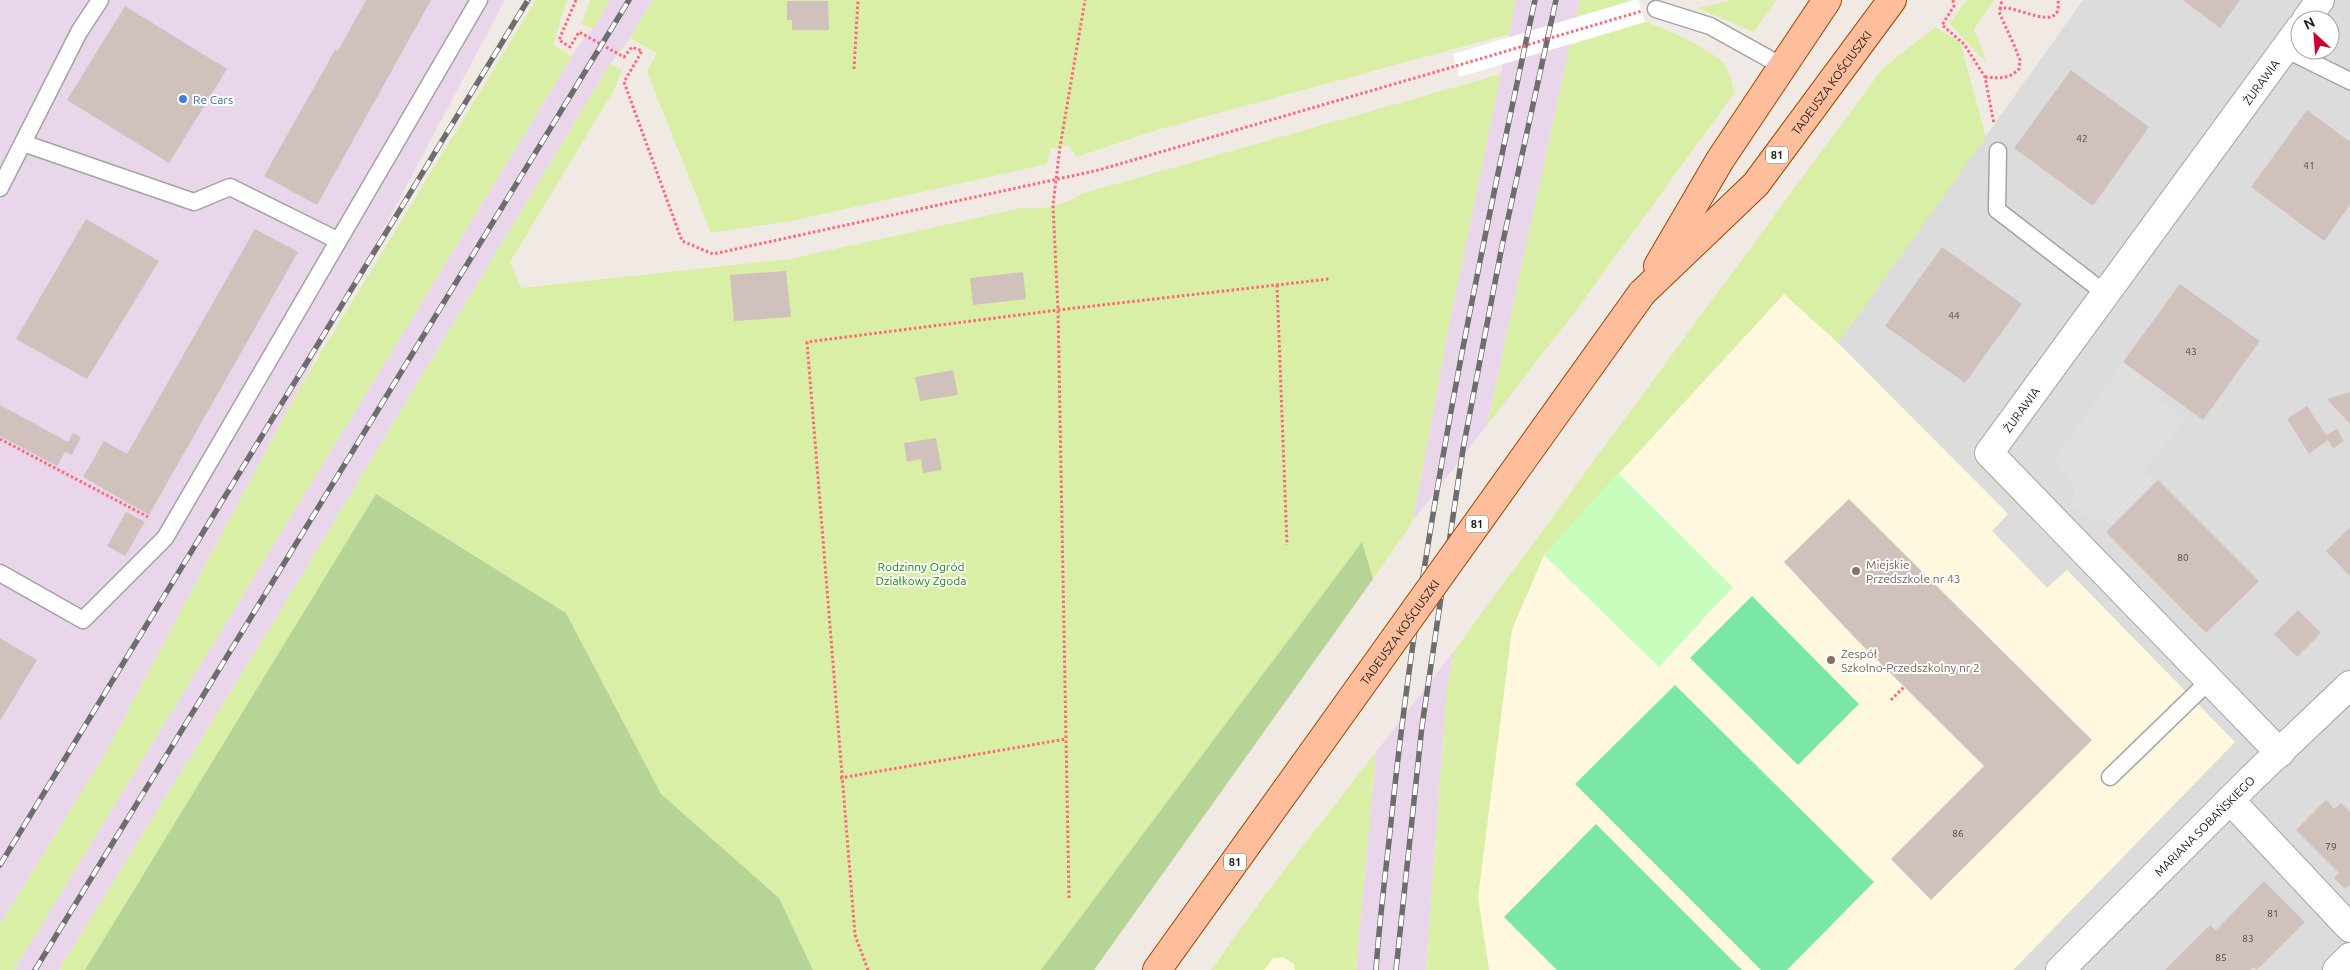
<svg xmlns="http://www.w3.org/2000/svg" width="2350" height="970" viewBox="0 0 2350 970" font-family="Ubuntu,sans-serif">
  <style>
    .residential { fill: #dddcdc; fill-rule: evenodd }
    .industrial { fill: #ead6ea }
    .education { fill: #fff8df }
    .grass { fill: #daefa6 }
    .forest { fill: #b5d495 }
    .park { fill: #c7febe }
    .pitch { fill: #7be7a6 }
    .parking { fill: #dfdfdf }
    .pier { fill: #fff }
    .building { fill: #d1c1bd }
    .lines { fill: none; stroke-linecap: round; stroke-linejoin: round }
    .lane-casing { stroke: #a3a3a3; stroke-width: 19 }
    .street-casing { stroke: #a3a3a3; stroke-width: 30 }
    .primary-casing { stroke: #9a4500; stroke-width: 30 }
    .path { stroke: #ff6779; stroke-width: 3; stroke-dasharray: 2.5 2.5; stroke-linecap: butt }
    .lane { stroke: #fff; stroke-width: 16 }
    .street { stroke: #fff; stroke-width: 28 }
    .primary { stroke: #ffbe9b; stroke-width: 28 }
    .rail-casing { stroke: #6d6d6d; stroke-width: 5.5 }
    .rail { stroke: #fff; stroke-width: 4; stroke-dasharray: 11; stroke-linecap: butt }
    .primary-bridge-casing { stroke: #9a4500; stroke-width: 30; stroke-linecap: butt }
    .path-bridge { stroke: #ff6779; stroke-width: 3; stroke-dasharray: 2.5 2.5; stroke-linecap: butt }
    .primary-bridge { stroke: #ffbe9b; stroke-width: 28 }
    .shop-dot { fill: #3f7fe0; stroke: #fff; stroke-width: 2 }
    .education-dot { fill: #8d6e63; stroke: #fff; stroke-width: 2 }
    .labels { text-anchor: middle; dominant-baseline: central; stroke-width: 4; stroke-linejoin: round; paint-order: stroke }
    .number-label { font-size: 10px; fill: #4c4846 }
    .shield { fill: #fff; stroke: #626262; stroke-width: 1 }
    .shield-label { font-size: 11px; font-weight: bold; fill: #1f1f1f }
    .street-label { font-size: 12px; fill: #1f1f1f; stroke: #fff }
    .shop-label { font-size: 12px; fill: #366cbe; stroke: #fff; text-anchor: start }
    .education-label { font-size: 12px; fill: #785e54; stroke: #fff; text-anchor: start }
    .park-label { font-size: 12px; fill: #148802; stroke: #fff }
  </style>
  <rect width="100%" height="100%" fill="#f1eae4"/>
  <path class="residential" d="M2083 0H2350V970H2013L2234 742 2067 570 2047 588 1992 531 2008 514 1838 343ZM2300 20H2330V50H2300Z"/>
  <g class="industrial">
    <polygon points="0,0 505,0 103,758 0,924"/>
    <polygon points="610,0 653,0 630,38 610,64 273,623 59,970 14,970 577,48 593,29"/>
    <polygon points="1516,0 1580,0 1487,425 1413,521 1450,320"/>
    <polygon points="1454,651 1447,689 1426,970 1356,970 1376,752"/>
  </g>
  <g class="education">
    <polygon points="1784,294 1838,343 2008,514 1992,531 2047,588 2067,570 2235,742 2013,970 1489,970 1478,897 1512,629 1544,555"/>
    <polygon points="1283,957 1294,964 1295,970 1264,970 1273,958"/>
  </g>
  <g class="grass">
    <polygon points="536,0 567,0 553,45 572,56 14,970 0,970 0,924 103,758 300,387"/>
    <polygon points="590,0 610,0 593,29 582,24"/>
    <polygon points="653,0 1516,0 1509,34 1160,129 1077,157 1069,145 1050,149 1047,164 791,221 711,233 647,72 657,53 630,38"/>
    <polygon points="1580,0 1634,0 1576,18"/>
    <polygon points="1733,0 1776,0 1754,32 1697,8"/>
    <polygon points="1967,0 1994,0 1974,29 1987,63 1949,23"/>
    <path d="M1645 22C1661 26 1719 53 1726 66 1730 74 1732 84 1735 92L1574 313 1487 425 1570 45Z"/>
    <polygon points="1935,27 1960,42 1986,137 1838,343 1784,294 1544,555 1512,629 1478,897 1489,970 1426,970 1447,689 1454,651 1882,69"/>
    <path d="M610 64 622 70 614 90 510 262 521 288 790 259 1021 208C1042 210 1063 206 1081 194L1501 74 1450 320 1413 521 1373 579 1362 542 1041 970H813L779 898 661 794 566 613 377 494 85 970H59L273 623Z"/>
    <polygon points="1376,752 1356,970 1295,970 1294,964 1283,957 1273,958 1264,970 1211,970 1267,892"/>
  </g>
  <g class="forest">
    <polygon points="376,494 566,613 661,794 779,898 813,970 85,970"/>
    <polygon points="1362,542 1373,579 1094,970 1041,970"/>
  </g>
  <polygon class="park" points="1618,473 1733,587 1659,667 1544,555"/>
  <g class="pitch">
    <polygon points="1752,596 1859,704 1798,765 1690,658"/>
    <polygon points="1675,685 1874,882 1787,970 1761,970 1575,784"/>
    <polygon points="1596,824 1742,970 1557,970 1504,917"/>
  </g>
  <polygon class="parking" points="2123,362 2164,392 2159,400 2186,420 2145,471 2156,482 2114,525 2102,518 2094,522 2069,503 2074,496 2074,487 2053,460"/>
  <polygon class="pier" points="1634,0 1638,0 1645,22 1459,77 1453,54"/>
  <g class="building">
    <polygon points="366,0 431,0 317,205 264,176 335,50 338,51"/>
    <polygon points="2183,0 2240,0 2220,28"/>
    <polygon points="787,1 828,1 829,30 792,30 792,20 787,20"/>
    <polygon points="125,6 227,69 169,163 67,100"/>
    <polygon points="2071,70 2149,127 2093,206 2014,148"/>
    <polygon points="2307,110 2350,142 2350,205 2324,241 2251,187"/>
    <polygon points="86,219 159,261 87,379 16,339"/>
    <polygon points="255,229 298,252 149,515 83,477 104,441 127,454"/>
    <polygon points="1942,247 2022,304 1965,383 1885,326"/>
    <polygon points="786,271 791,317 734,321 730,275"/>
    <polygon points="1023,272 1026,299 973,305 970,278"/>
    <polygon points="2180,284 2260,341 2203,420 2123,362"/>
    <polygon points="953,370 958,395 920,401 915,377"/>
    <polygon points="2350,392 2350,424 2327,399"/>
    <polygon points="0,405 68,442 73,433 81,437 72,455 65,452 57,466 0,436"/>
    <polygon points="2307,406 2326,435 2337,429 2344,441 2333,448 2328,440 2309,454 2287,419"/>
    <polygon points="936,438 942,470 923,473 921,459 907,462 904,443"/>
    <polygon points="2158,480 2259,581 2206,633 2106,532"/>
    <polygon points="1849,499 2092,740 1931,900 1891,859 1984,766 1854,637 1784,562"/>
    <polygon points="126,512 145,522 125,556 107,546"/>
    <polygon points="2350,527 2350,576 2326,551"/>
    <polygon points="2298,610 2321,633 2297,657 2274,634"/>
    <polygon points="0,638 37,660 0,721"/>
    <polygon points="2326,800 2334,809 2341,803 2350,812 2350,885 2345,889 2334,878 2339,873 2296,830"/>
    <polygon points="2264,881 2305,922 2257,970 2253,967 2250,970 2165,970 2210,925 2216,930"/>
  </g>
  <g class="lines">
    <defs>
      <g id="lane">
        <polyline points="1656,9 1710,26 1782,66"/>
        <polyline points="2285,49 2350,81"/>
        <polyline points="23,143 194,202 230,187 337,240"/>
        <polyline points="1998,151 1997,210 2106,294"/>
        <polyline points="0,188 79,32 100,0"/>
        <polyline points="0,573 83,620 165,538 479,0"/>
        <polyline points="2110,777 2209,681"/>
      </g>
      <g id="street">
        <polyline points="2306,20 2320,0"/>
        <path id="s1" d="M2280 753 1989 453 2300 28"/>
        <polyline points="2230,800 2350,928"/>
        <path id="s2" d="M2060 970 2251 779 2350 685"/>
        <polyline points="2337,970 2350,957"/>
      </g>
      <g id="primary">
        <polyline points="1658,266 1720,160 1827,0"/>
        <path id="s3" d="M1642 293 1756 184 1892 0"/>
        <polyline points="1157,970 1312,754"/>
      </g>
    </defs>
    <use href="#lane" class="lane-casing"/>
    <use href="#street" class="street-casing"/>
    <use href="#primary" class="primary-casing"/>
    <g class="path">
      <polyline points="576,0 559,40 570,47 579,32 624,57 632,47 642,51 624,82 682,241 713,254 1099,170 1456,66"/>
      <polyline points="1953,0 1954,6 1942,25 1964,44 1985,77 1994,124"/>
      <polyline points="2000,9 2002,0"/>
      <polyline points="854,69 858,0"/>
      <path d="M1985 77C1999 78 2008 80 2019 69L2020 60 2014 45 1999 12 2000 9C2013 2 2063 37 2058 0"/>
      <polyline points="1277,285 1287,545"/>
      <polyline points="0,439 148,517"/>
      <polyline points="1891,700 1904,687"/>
      <polyline points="840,778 1066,739"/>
      <polyline points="1069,898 1058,310 1053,205 1060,147 1085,0"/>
      <polyline points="868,970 855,935 807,342 1058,310 1329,279"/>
    </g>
    <use href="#lane" class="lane"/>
    <use href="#street" class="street"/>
    <use href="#primary" class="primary"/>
    <defs>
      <g id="rail">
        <polyline points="0,865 528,0"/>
        <polyline points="35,970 629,0"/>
        <path d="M1376 970C1379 924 1385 878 1390 832 1418 551 1475 276 1535 0"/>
        <polyline points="1396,970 1422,726 1463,449 1502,246 1556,0"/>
      </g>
    </defs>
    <use href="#rail" class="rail-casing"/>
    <use href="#rail" class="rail"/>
    <defs>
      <g id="primary-bridge">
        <path id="s4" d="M1312 754 1642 293"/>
      </g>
    </defs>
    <use href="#primary-bridge" class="primary-bridge-casing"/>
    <polyline class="path-bridge" points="1456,66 1642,11"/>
    <use href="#primary-bridge" class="primary-bridge"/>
  </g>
  <circle class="shop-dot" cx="183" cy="99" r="5"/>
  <g class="education-dot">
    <circle cx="1856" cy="571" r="5"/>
    <circle cx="1831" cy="660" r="5"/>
  </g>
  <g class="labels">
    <g class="number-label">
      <text x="2082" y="138">42</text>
      <text x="2309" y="165">41</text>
      <text x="1954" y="315">44</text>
      <text x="2191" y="351">43</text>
      <text x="2183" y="557">80</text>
      <text x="1958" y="833">86</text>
      <text x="2331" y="846">79</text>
      <text x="2273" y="913">81</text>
      <text x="2248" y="938">83</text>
      <text x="2221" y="957">85</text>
    </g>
    <g class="shield">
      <rect x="1766" y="146.5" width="22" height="17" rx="4"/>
      <rect x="1466" y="515.5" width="22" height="17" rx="4"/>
      <rect x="1224" y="853.5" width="22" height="17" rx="4"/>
    </g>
    <g class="shield-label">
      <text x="1777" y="155">81</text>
      <text x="1477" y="524">81</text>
      <text x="1235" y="862">81</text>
    </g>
    <g class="street-label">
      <text stroke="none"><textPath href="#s1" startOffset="878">ŻURAWIA</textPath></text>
      <text stroke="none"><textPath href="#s3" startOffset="284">TADEUSZA KOŚCIUSZKI</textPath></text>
      <text stroke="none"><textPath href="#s1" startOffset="472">ŻURAWIA</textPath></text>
      <text stroke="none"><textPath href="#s4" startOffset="150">TADEUSZA KOŚCIUSZKI</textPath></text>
      <text stroke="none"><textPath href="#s2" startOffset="204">MARIANA SOBAŃSKIEGO</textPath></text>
    </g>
    <g class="shop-label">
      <text x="193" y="99">Re Cars</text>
    </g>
    <g class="education-label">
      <text x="1866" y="564">Miejskie<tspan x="1866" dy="14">Przedszkole nr 43</tspan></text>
      <text x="1841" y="653">Zespół<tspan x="1841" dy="14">Szkolno-Przedszkolny nr 2</tspan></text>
    </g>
    <g class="park-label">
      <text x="921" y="566">Rodzinny Ogród<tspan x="921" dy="14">Działkowy Zgoda</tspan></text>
    </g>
  </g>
  <g transform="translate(2315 35) rotate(334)"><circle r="24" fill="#ffffff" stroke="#a5a5a5"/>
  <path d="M0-4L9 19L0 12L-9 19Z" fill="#ce002d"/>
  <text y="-8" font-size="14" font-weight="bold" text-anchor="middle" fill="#1f1f1f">N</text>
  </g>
</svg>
